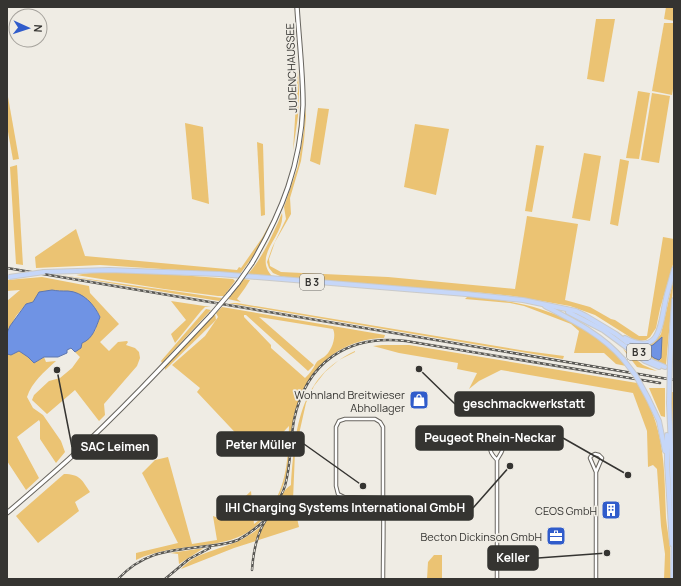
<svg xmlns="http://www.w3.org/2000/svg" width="681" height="586" viewBox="0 0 681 586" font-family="Manrope,sans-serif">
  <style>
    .green { fill: #ebc373; fill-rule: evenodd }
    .water { fill: #6f93e4; stroke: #5e76ae }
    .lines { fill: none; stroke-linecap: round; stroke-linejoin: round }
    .street-casing { stroke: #68655f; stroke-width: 4.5 }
    .secondary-casing { stroke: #68655f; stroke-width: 5.5 }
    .primary-casing { stroke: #cacac9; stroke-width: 6 }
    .street { stroke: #fff; stroke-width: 2.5 }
    .secondary { stroke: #fff; stroke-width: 3.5 }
    .primary { stroke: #c6d7f9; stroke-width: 4 }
    .rail-casing { stroke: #595854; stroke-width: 2.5 }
    .rail { stroke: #efece4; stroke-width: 1; stroke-dasharray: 3; stroke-linecap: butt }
    .secondary-bridge-casing { stroke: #68655f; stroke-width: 5.5; stroke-linecap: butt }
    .primary-bridge-casing { stroke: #cacac9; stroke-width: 6; stroke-linecap: butt }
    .secondary-bridge { stroke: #fff; stroke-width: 3.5 }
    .primary-bridge { stroke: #c6d7f9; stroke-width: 4 }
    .labels { text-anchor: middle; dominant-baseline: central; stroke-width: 3.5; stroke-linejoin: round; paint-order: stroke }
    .shield { fill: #efece4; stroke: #6d6b67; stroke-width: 1 }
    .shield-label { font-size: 10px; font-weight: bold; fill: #353431 }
    .street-label { font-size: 11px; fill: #353431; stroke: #efece4 }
    .poi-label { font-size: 11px; fill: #353431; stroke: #efece4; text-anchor: end }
    .leader { fill: none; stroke: #353431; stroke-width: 1.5 }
    .callout-dot { fill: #353431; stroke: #efece4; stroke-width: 1.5 }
    .callout { fill: #353431; stroke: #353431; stroke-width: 1.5 }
    .callout-label { font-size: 12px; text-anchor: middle; font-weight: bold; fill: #fff }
  </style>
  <rect width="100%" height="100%" fill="#efece4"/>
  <g class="green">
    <polygon points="666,7 674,7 674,21 664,19"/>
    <polygon points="596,19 615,19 604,82 587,79"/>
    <polygon points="664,23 674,23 674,83 672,95 652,91"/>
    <polygon points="298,70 299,92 298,116 293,151"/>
    <polygon points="638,91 650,93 639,159 626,158"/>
    <polygon points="652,93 670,96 659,163 641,160"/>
    <polygon points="8,97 19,159 13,160 7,126 7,98"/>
    <polygon points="301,106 300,129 295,161 278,212 259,248 240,274 100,265 36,268 35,257 76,229 85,256 237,270 239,267 241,268 262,238 278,209 288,180 296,152"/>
    <polygon points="305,107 306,116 304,140 301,161 290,198 291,214 275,242 269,259 270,266 281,272 388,277 515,289 527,216 578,224 565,300 590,307 611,319 615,320 639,336 647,336 663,237 674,239 674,261 660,309 656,328 650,337 646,340 639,341 633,339 595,315 570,306 513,296 484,293 298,279 280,276 273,273 269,268 267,262 272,248 286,219 284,207 298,166 304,130"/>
    <polygon points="318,108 329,109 320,165 310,161"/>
    <polygon points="185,123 203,127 209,204 192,199"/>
    <polygon points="415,124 449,129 436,195 404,187"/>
    <polygon points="257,142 263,144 265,215 261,216"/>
    <polygon points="536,145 544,146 532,212 525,211"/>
    <polygon points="584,153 601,156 590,221 572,218"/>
    <polygon points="620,159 629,161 618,226 610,224"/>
    <polygon points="17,165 23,265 16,264 10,167"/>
    <path d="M282 213C286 235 252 254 272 276L248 274C262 259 274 232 282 213Z"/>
    <polygon points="139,272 233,279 235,281 224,296 218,296 164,289 76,275 90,273"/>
    <polygon points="60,275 222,298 219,301"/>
    <polygon points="42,277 89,286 90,293 119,324 100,342 109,351 118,342 127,341 128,342 126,345 135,348 139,352 140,358 137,366 104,404 105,415 99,421 75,390 47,414 32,400 34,395 49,381 60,378 72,368 80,357 75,352 81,348 82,343 95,331 100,316 95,308 86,298 75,293 52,290 37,297 33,302 26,304 16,316 7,333 7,301 20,290 7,291 7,280"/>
    <path d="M674 277 666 365 651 359 634 344C646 346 653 344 661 334Z"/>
    <polygon points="244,279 250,280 245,288 237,299 241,302 228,299"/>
    <path d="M468 296C531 302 583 315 626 366L616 364 604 353H574L579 331 571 324 524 306 510 303 465 299Z"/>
    <polygon points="171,301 211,307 205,307 201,311 175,343 171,334 186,320"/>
    <polygon points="228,303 237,303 526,351 564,356 563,359"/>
    <path d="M222 307 385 335 384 338C368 338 352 343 338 351 308 370 295 401 291 435 289 453 289 472 282 489 277 503 268 515 257 525 234 547 197 544 168 550 157 552 146 555 136 560V553L178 543 142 473 155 460 168 457 192 544 217 540 213 516 224 520 230 511 251 491 254 524C287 500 288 463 289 426 272 444 273 447 247 446L245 443 197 392 200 388 172 365 205 336 218 317 216 313ZM244 315H246L308 371 314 365 259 317 333 329C337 337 331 352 324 357 321 359 318 360 316 363 313 369 310 373 305 378L271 348V345L244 317Z"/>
    <polygon points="206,309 211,310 162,363 161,361"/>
    <polygon points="215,314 216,320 165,370 165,367"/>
    <path d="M382 345H409L637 383C666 428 664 467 666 518 667 528 669 538 670 548 670 559 670 569 670 579H664L665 554 661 526 657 469 653 465 648 467 647 431 633 393 501 370 479 381 469 389 477 373 457 369 458 363 399 353 373 346Z"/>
    <polygon points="623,349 643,365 657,371 637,367"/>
    <path d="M19 351 28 357 34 363 44 357 46 362 56 361C44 372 32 382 27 397L33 408 43 415 61 441 65 452 56 463 40 439V422L39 420 17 437 39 478 26 490 7 461V354L11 355Z"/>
    <path d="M355 351V352L339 360 325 372 314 386 306 403 295 452 293 500 299 527 234 548 181 569C198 549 228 550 249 535 256 531 265 524 270 517 277 507 281 491 291 485 295 429 299 377 355 351Z"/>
    <polygon points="649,388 665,388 665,417 661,416"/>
    <polygon points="672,392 674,392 674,475 671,424"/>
    <path d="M64 474C80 474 82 480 90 492L75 502 79 511 38 543 16 516Z"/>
    <polygon points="204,548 179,564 178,554 170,553"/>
    <polygon points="434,555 442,555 442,579 427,579 428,562"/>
  </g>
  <g class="water">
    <path d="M52 290C57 291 62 291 68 291 83 292 94 304 100 317 96 327 93 339 82 343L81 348 75 352 71 348 67 350V353L58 357H44L34 363 28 357 19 351 11 355 7 354V333L10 326 26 304 33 302 39 292Z"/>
    <polygon points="662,337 661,358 659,360 654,358 644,350 645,348 653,345"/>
  </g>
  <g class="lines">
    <defs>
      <g id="street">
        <path d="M497 460C492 455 489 451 491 445L496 441 502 444C504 451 500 454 497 460V579"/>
        <path d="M383 579C383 551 384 523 383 495V427L380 422 375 419H345L339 421 336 427V486L338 494 344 497 383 498"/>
        <polyline points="596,579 596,472 602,458 599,455 595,454 591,456 590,458 596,472"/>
      </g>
      <g id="secondary">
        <path d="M252 263C282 212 301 164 303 105 303 72 299 40 297 7"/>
        <polyline points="229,294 238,283"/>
        <path d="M7 513C28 495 49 477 69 459 119 413 165 364 211 315"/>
      </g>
      <g id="primary">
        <polyline points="44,272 109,270 219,274 466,294 523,300 576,311 586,316 616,334 651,361 665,367"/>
        <path d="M545 306C574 321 601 334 623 359"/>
        <polyline points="568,312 603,330 645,361 659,367"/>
        <path d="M625 338C659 356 660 327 665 303 667 292 671 281 674 269"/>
        <polyline points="670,361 674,300"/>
        <polyline points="648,398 659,421 665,451"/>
        <polyline points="669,403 674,515 673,579"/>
        <polyline points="667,435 667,463 672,544"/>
      </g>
    </defs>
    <use href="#street" class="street-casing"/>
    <use href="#secondary" class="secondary-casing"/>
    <use href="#primary" class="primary-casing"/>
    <use href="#street" class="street"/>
    <use href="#secondary" class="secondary"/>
    <use href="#primary" class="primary"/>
    <defs>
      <g id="rail">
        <polyline points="7,268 674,380"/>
        <path d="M252 570C253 556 255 542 261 529 268 514 280 502 285 486 291 465 290 442 294 420 306 362 348 334 406 341L660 383"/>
        <path d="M118 579C145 550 171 551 208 546 218 545 228 544 238 540 247 535 255 529 263 522"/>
        <polyline points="165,579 189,559 210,548"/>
      </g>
    </defs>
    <use href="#rail" class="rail-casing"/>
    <use href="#rail" class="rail"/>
    <defs>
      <g id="secondary-bridge">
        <polyline points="238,283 252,263"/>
        <polyline points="211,315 229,294"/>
      </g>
      <g id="primary-bridge">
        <polyline points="9,277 44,272"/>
        <polyline points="623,359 636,376 648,398"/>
        <polyline points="669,403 670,361"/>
      </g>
    </defs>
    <use href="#secondary-bridge" class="secondary-bridge-casing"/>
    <use href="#primary-bridge" class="primary-bridge-casing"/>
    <use href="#secondary-bridge" class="secondary-bridge"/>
    <use href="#primary-bridge" class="primary-bridge"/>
  </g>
  <defs>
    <symbol id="shop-square" viewBox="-11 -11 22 22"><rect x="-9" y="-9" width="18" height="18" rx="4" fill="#305ccb" stroke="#efece4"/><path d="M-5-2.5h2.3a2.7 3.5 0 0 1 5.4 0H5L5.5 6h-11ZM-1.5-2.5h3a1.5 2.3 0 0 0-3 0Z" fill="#fff"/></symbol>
    <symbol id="building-square" viewBox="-11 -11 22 22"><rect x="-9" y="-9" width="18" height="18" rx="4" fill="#305ccb" stroke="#efece4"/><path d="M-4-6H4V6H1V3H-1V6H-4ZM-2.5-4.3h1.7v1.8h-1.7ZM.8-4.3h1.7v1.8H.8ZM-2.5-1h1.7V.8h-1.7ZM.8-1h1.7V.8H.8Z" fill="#fff"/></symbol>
    <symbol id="office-square" viewBox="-11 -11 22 22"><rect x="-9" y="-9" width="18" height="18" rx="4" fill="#305ccb" stroke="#efece4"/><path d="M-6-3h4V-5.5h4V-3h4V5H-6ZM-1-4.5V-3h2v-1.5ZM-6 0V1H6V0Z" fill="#fff"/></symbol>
  </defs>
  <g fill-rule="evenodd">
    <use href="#shop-square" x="408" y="389" width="22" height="22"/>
    <use href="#building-square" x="600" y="499" width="22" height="22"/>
    <use href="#office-square" x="545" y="525" width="22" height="22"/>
  </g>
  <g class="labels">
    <g class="shield">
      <rect x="300" y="274" width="24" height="16" rx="3"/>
      <rect x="627" y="344" width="24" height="16" rx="3"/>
    </g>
    <g class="shield-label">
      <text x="312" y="282">B 3</text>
      <text x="639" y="352">B 3</text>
    </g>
    <g class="street-label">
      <text transform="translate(291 68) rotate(-92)">JUDENCHAUSSEE</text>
    </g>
    <g class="poi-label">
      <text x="405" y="394">Wohnland Breitwieser<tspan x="405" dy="13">Abhollager</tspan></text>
      <text x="597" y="510">CEOS GmbH</text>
      <text x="542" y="536">Becton Dickinson GmbH</text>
    </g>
  </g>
  <path class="leader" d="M419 369L455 404M628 475L563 438M363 486L304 444M57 370L72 447M510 466L473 508M607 553L538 558"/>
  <g class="callout-dot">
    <circle cx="419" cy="369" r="4"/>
    <circle cx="628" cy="475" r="4"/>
    <circle cx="363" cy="486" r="4"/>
    <circle cx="57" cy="370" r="4"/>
    <circle cx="510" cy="466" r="4"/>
    <circle cx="607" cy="553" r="4"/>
  </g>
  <g class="callout">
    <rect x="455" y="392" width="139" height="24" rx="4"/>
    <rect x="416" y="426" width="147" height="24" rx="4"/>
    <rect x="217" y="432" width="87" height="24" rx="4"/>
    <rect x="72" y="435" width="85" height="24" rx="4"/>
    <rect x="217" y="496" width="256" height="24" rx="4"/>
    <rect x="488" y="546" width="50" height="24" rx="4"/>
  </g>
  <g class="callout-label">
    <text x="524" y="408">geschmackwerkstatt</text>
    <text x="490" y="442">Peugeot Rhein-Neckar</text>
    <text x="261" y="449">Peter Müller</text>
    <text x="115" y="451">SAC Leimen</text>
    <text x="345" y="512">IHI Charging Systems International GmbH</text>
    <text x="513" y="562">Keller</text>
  </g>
  <rect width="681" height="586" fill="none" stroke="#353431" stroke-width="16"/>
  <g transform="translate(28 28) rotate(93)"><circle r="19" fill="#efece4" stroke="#a5a29c"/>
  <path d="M0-3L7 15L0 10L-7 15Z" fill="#305ccb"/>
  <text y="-6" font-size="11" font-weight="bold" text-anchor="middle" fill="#353431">N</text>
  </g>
</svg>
